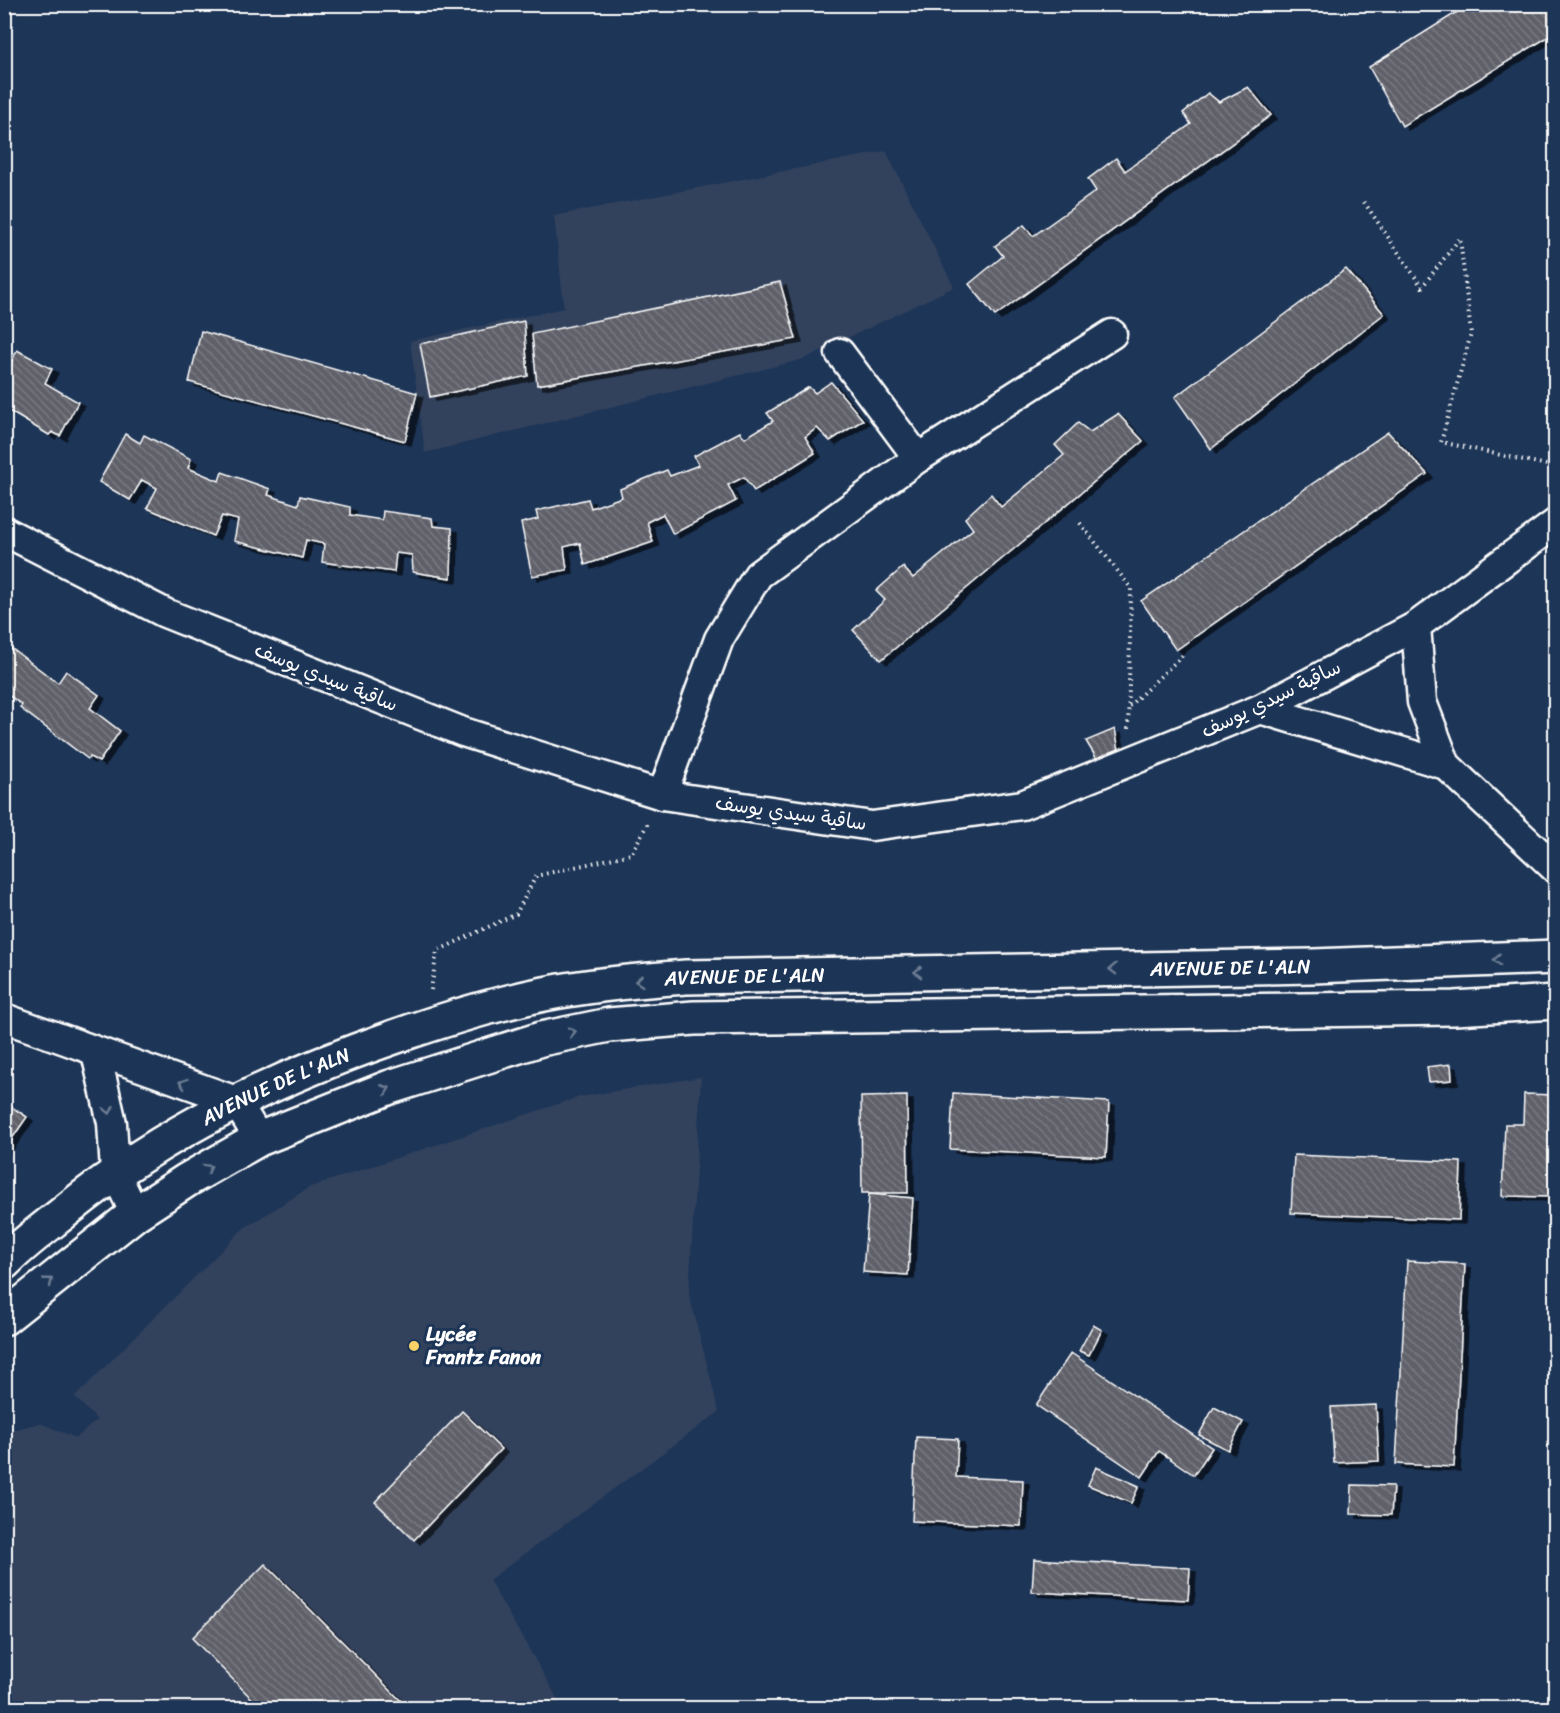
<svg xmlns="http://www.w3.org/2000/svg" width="1560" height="1713" viewBox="0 0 1560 1713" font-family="Sriracha,'Playpen Sans Arabic',sans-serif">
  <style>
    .built { fill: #31425d }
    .building { fill: url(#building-back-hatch); stroke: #fff; stroke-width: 1.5; filter: url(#shadow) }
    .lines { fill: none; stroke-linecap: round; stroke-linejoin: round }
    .minor-casing { stroke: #fff; stroke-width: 33 }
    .primary-casing { stroke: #fff; stroke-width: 38 }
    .path { stroke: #fff; stroke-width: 4; stroke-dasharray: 1.5 4.5; stroke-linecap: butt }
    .minor { stroke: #1d3557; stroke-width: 28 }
    .primary { stroke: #1d3557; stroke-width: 33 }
    .oneway { stroke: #6c7c92 }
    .poi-dot { fill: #ffd166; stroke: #1d3557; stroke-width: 2 }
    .labels { text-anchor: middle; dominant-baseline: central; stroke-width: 6; stroke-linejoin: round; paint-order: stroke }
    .street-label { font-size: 20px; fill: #fff; stroke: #1d3557 }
    .poi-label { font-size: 20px; font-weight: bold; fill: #fff; stroke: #1d3557; text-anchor: start }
  </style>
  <defs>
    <pattern id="building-back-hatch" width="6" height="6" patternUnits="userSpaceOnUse" patternTransform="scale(1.5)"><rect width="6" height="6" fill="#60616a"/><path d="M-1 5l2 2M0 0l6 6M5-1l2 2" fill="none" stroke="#787980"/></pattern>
    <filter id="shadow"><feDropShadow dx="6" dy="4" stdDeviation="0" flood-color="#0009"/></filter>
  </defs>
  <rect width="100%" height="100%" fill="#1d3557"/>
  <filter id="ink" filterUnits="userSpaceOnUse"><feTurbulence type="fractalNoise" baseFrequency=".0167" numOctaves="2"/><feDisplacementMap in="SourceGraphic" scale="12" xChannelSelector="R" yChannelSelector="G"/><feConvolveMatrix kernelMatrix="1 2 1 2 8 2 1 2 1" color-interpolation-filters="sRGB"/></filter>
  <g filter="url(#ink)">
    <g class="built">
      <polygon points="886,151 954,287 804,359 425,453 410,341 564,308 554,216"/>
      <polygon points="701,1077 689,1294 719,1412 489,1580 563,1708 5,1708 4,1435 9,1431 40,1423 76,1438 97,1420 75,1397 244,1228 310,1187 579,1097"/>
    </g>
    <g class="building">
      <polygon points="1470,4 1556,4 1556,32 1402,126 1369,67"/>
      <polygon points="1248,87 1271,115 995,316 969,284 1003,256 995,246 1024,225 1033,236 1096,191 1088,179 1116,158 1125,171 1191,124 1183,113 1208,93 1219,102"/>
      <polygon points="1346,269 1384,314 1211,449 1175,397"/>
      <polygon points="780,282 796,339 537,385 532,334"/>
      <polygon points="524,321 528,376 430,397 420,344"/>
      <polygon points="201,331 417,393 405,441 189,382"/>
      <polygon points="17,350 52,369 45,383 78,402 60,436 52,432 49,435 4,408 4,359 11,363"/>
      <polygon points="831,382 863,420 830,441 817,428 805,437 815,453 754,491 744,477 728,485 736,501 673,534 663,514 647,522 653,542 585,565 580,543 564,547 567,570 532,576 521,523 538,519 536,511 588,499 591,508 622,497 620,489 667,470 670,476 699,465 694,456 740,432 745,438 773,421 767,413 809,387 815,393"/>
      <polygon points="1118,414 1143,441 881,660 853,630 885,600 876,591 903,567 913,578 973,529 965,518 991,494 1001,507 1064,455 1055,445 1078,423 1090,432"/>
      <polygon points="1388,432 1427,474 1176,650 1141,601"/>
      <polygon points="125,434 140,443 144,435 191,459 188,468 219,481 222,472 270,489 268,495 298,505 300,496 350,507 350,515 382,520 383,511 432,518 433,526 452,528 451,578 413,572 412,555 396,553 394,572 322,562 324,544 306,540 302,558 234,541 238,520 222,516 213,536 147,508 157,488 142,480 130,500 99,482"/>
      <polygon points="4,643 58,683 66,671 99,695 90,708 120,731 99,762 90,757 88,759 20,708 22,705 4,692"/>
      <polygon points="1115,729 1119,750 1098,761 1086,741"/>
      <polygon points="1451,1064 1452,1080 1429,1082 1427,1067"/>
      <polygon points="953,1093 1109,1102 1106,1157 950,1149"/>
      <polygon points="1524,1094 1556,1095 1556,1197 1502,1196 1505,1124 1523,1124"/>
      <polygon points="907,1096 908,1193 862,1193 861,1097"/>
      <polygon points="4,1102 27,1117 4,1150"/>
      <polygon points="1294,1155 1461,1162 1459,1220 1291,1213"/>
      <polygon points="869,1194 913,1198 908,1275 863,1272"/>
      <polygon points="1407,1261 1465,1264 1454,1467 1396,1464"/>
      <polygon points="1093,1325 1102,1330 1089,1355 1079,1351"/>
      <polygon points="1071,1353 1212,1448 1194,1475 1159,1451 1142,1477 1036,1405"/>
      <polygon points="1376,1405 1379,1461 1334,1463 1331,1407"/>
      <polygon points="1214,1407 1243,1422 1228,1450 1199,1435"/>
      <polygon points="462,1411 501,1449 414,1540 375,1502"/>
      <polygon points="916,1437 958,1439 956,1477 1023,1480 1021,1526 912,1521"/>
      <polygon points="1096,1467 1139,1486 1131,1503 1088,1485"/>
      <polygon points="1352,1485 1393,1486 1391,1515 1351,1514"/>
      <polygon points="1034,1559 1190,1568 1188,1600 1032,1592"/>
      <polygon points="265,1564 408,1708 261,1708 192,1638"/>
    </g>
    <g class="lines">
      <defs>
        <g id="minor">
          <polyline points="840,353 918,458"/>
          <polyline points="4,531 165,613 463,732 662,795 872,826 1022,805 1260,709 1416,626 1556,523"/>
          <polyline points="1416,626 1422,702 1446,765 1556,869"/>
          <polyline points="1260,709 1446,765"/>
          <polyline points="662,795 719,639 758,575 918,458 1112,334"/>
          <polyline points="4,1018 236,1101 259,1139"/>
          <polyline points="96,1053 112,1123 115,1172 135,1214"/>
        </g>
        <g id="primary">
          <path id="s1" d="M4 1263C23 1243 46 1227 67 1210 164 1131 276 1078 394 1037 448 1018 503 1001 560 991 602 984 644 980 686 977L1313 966 1556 957"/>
          <polyline points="4,1318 135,1214 187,1180 259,1139 390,1087 541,1039 609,1025 694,1018 1454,1008 1556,1002"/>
        </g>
      </defs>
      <use href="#minor" class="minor-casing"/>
      <use href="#primary" class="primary-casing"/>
      <g class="path">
        <polyline points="1364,202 1422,287 1460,238 1471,334 1441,442 1556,467"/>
        <polyline points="1080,523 1131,588 1128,730"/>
        <polyline points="1129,706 1183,655"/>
        <polyline points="431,990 437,951 516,914 536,876 631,854 648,823"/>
      </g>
      <use href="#minor" class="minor"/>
      <use href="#primary" class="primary"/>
    </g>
    <defs><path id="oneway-chevron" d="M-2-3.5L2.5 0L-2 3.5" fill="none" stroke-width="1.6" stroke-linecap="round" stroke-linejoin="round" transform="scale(1.5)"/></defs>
    <g class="oneway">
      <use href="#oneway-chevron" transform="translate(1497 960) rotate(178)"/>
      <use href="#oneway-chevron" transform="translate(1113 969) rotate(179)"/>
      <use href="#oneway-chevron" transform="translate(918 972) rotate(179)"/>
      <use href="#oneway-chevron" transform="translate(639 981) rotate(176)"/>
      <use href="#oneway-chevron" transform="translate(572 1032) rotate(-12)"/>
      <use href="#oneway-chevron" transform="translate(183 1083) rotate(-161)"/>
      <use href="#oneway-chevron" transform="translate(386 1089) rotate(-22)"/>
      <use href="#oneway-chevron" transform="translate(109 1110) rotate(78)"/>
      <use href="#oneway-chevron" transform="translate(208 1168) rotate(-29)"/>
      <use href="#oneway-chevron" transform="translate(49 1281) rotate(-39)"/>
    </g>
  </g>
  <circle class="poi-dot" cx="414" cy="1346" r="6"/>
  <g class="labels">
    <g class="street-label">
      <text transform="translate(326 677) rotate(22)">ساقية سيدي يوسف</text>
      <text transform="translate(1271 699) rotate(-26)">ساقية سيدي يوسف</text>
      <text transform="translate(791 813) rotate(8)">ساقية سيدي يوسف</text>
      <text stroke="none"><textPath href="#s1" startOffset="1298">AVENUE DE L'ALN</textPath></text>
      <text stroke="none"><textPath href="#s1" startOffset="812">AVENUE DE L'ALN</textPath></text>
      <text stroke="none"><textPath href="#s1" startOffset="326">AVENUE DE L'ALN</textPath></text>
    </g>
    <g class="poi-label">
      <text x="426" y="1334">Lycée<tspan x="426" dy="23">Frantz Fanon</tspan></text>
    </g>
  </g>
  <rect width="1560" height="1713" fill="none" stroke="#1d3557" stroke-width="24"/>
  <rect x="12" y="12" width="1536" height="1689" fill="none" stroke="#fff" stroke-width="2" filter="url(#ink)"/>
</svg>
